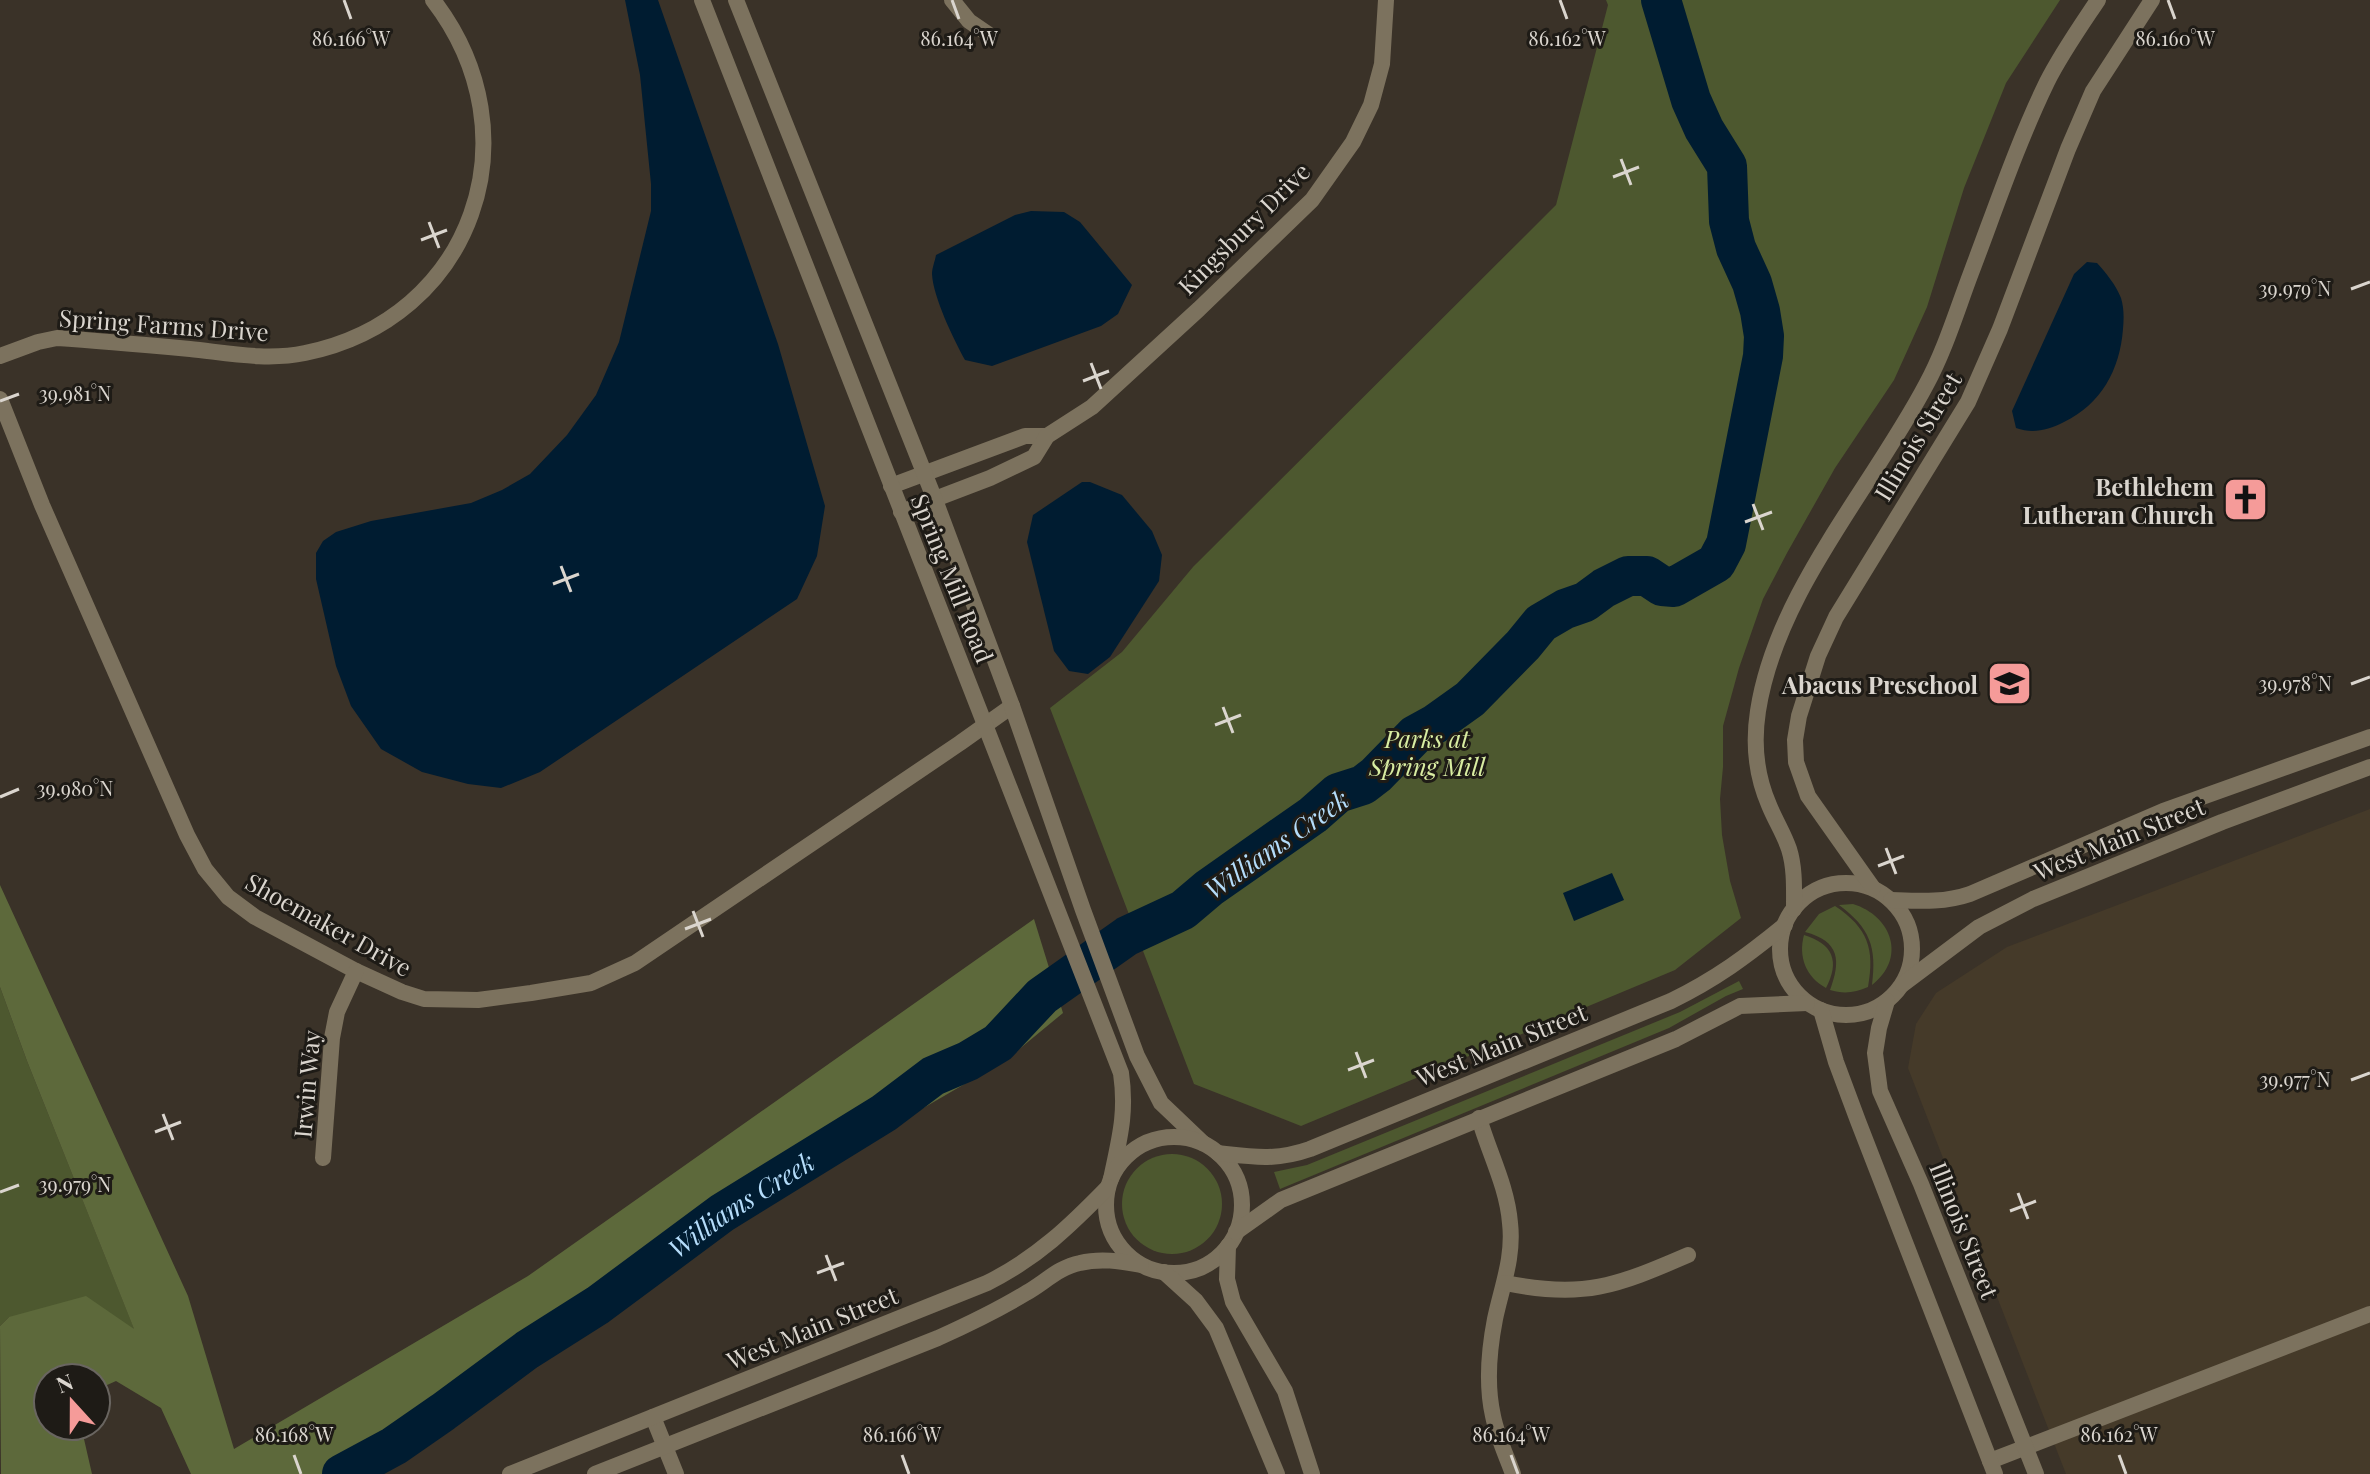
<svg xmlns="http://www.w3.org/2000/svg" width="2370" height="1474" viewBox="0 0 2370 1474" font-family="'Playfair Display',serif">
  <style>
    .built { fill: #453a29 }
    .green { fill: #4d582f }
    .forest { fill: #5d693b }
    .water { fill: #001c31 }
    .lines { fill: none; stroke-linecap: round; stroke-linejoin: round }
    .river { stroke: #001c31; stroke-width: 40 }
    .minor { stroke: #7c725e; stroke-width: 16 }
    .tertiary { stroke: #7c725e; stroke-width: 16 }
    .ticks { fill: none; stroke: #dad5ce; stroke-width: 3 }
    .labels { text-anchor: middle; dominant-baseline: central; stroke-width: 6; stroke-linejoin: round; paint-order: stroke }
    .street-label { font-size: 24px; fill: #dad5ce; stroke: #1e1b16 }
    .poi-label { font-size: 24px; font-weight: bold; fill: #dad5ce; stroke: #1e1b16; text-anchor: end }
    .park-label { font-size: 24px; font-style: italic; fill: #d9eda2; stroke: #1e1b16 }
    .water-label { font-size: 26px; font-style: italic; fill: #b4dcfa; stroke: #1e1b16 }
    .ticks-label { font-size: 20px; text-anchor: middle; fill: #dad5ce; stroke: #1e1b16; stroke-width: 6; stroke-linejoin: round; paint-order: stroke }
  </style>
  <rect width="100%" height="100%" fill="#3a3228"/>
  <polygon class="built" points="2370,809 2370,1474 2066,1474 1908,1068 1916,1024 1936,993 2007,947"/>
  <g class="green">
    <polygon points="1606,0 2060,0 2006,83 1964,188 1927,307 1894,380 1835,468 1787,553 1763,599 1739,668 1723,726 1723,767 1720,799 1722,835 1730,881 1741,918 1675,970 1301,1126 1194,1084 1050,708 1122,652 1193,567 1556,205 1608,5"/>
    <path d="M1853 904C1892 916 1907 958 1872 985 1877 947 1870 928 1839 905Z"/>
    <path d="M1835 906C1868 928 1875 949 1868 987 1855 993 1843 994 1830 990 1841 961 1840 941 1805 932L1819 914Z"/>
    <path d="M1804 935C1833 944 1840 961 1826 988 1806 977 1798 957 1804 935Z"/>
    <polygon points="1739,981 1743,989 1726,996 1669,1028 1280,1189 1274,1172 1307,1165 1680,1012"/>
    <polygon points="0,987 27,1061 135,1331 9,1317 0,1326"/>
    <circle cx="1172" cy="1204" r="50"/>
  </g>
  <polygon class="forest" points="0,885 188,1296 234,1449 528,1276 1034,919 1063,1013 1006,1060 789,1186 377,1474 191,1474 161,1408 116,1381 96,1390 96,1378 48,1378 48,1426 81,1426 92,1474 1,1474 0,1326 9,1317 86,1296 134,1329 27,1061 0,987"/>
  <g class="water">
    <polygon points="625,0 658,0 778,344 825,506 817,556 797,599 540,772 501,788 468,784 422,772 381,749 351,706 336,666 316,579 316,553 323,541 336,532 371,521 471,503 502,490 530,474 567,435 596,395 619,342 651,211 651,184 640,75"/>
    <path d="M1031 211 1064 212 1080 222 1132 285 1118 314 1101 326 992 366 965 360C954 340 933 297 932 274 932 268 935 261 936 255L1015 215Z"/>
    <path d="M2087 262 2097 263C2106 273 2116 285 2121 298 2124 308 2124 318 2123 329 2120 370 2101 404 2064 422 2048 430 2033 434 2016 428L2012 411 2074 274Z"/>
    <polygon points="1082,482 1090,482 1122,495 1152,531 1162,555 1159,581 1110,657 1088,674 1069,671 1054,651 1027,542 1033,515"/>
    <polygon points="1612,873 1624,900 1574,921 1563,893"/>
  </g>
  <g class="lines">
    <path class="river" id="s1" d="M342 1474 394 1446 443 1412 527 1350 598 1305 722 1213 884 1113 933 1076 968 1061 998 1043 1042 996 1127 936 1183 910 1209 888 1313 815 1338 793 1363 785 1376 775 1415 735 1435 724 1470 699 1523 645 1541 623 1565 609 1585 602 1604 588 1628 576H1647L1662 586 1674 587 1716 563 1726 544 1763 356 1764 336 1760 311 1752 283 1736 248 1729 221 1727 166 1704 129 1691 100 1661 0"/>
    <g class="minor">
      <polyline points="952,0 969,21 988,34"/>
      <path d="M0 356 38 342 57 338C102 341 146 345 190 349 228 353 267 361 305 353 473 319 537 135 433 0"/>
      <polyline points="0,399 42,505 187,835 205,869 228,897 255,917 356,971 402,992 424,999 478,1000 531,993 591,983 635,963 960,743 1012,706"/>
      <polyline points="891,486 1025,436 1047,436"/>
      <polyline points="901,512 990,478 1034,457 1047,436 1092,407 1199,309 1312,200 1353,142 1371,105 1382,64 1386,0"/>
      <path d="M1479 1118C1489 1153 1507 1186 1510 1223 1514 1257 1502 1286 1495 1319 1489 1350 1486 1385 1493 1416 1497 1436 1506 1455 1513 1474"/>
      <polyline points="323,1158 332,1038 337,1012 356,971"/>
      <path d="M1505 1283C1584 1299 1616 1286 1688 1255"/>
      <polyline points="653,1417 676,1474"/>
      <polyline points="1990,1461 2370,1314"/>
    </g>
    <g class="tertiary">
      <path d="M702 0 1121 1073C1127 1114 1119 1140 1111 1179"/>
      <polyline points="736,0 935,500 1012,706 1083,910 1137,1056 1161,1103 1203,1143"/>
      <circle cx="1846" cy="949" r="66"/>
      <polyline points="1873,888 1808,796 1796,762 1795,740 1799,716 1818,656 1836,617 1968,402 2000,329 2068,149 2093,91 2152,0"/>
      <path d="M1891 900C1918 901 1944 903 1970 894L2163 811 2370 737"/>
      <path d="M1794 909C1794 889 1795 868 1789 849 1784 834 1775 820 1769 805 1756 775 1753 743 1758 711 1776 593 1871 489 1926 385 1945 350 1957 310 1971 273 1995 210 2017 144 2047 82 2061 54 2080 27 2098 0"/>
      <polyline points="1903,984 1979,927 2033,899 2222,822 2370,767"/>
      <polyline points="1887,1001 1879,1028 1875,1053 1880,1091 1921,1184 2036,1474"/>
      <polyline points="1821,1010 1836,1062 1858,1121 1995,1474"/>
      <circle cx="1174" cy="1205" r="68"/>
      <path d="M1218 1153C1253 1157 1276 1161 1310 1149L1671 1001C1716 979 1747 956 1785 925"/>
      <polyline points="1236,1232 1281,1200 1676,1039 1740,1006 1807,1003"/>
      <polyline points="1228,1246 1227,1279 1233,1302 1285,1391 1312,1474"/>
      <polyline points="1164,1272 1196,1301 1216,1328 1277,1474"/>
      <path d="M510 1474 987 1283C1037 1258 1070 1226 1108 1187"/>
      <path d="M595 1474 938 1338C969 1324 998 1310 1026 1293 1044 1283 1059 1267 1080 1263 1100 1258 1120 1261 1141 1265"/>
    </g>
  </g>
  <path class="ticks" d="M344 0 351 19M952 0 959 19M1560 0 1567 19M2168 0 2175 19M1621 159 1631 185M1613 177 1639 167M429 222 439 248M421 240 447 230M2351 289 2370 282M1091 363 1101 389M1083 381 1109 371M0 401 19 394M1753 504 1763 530M1745 522 1772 512M561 566 571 592M553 584 579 574M2351 684 2370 677M1223 707 1233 733M1215 725 1241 715M0 797 19 789M1886 848 1896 874M1878 866 1904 856M693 911 703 937M685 929 711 919M1356 1052 1366 1078M1348 1070 1374 1060M2351 1080 2370 1073M163 1114 173 1140M155 1132 181 1122M0 1192 19 1185M2018 1193 2028 1219M2010 1211 2036 1201M826 1255 836 1281M817 1273 844 1263M294 1455 301 1474M902 1455 909 1474M1511 1455 1518 1474M2119 1455 2126 1474"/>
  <defs>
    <symbol id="church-square" viewBox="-11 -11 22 22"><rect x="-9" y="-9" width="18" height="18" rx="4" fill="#f59b99" stroke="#1e1b16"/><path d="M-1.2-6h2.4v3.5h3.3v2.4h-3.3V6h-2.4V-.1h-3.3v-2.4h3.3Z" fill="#111"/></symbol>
    <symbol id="school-square" viewBox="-11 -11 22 22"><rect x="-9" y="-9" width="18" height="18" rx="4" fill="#f59b99" stroke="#1e1b16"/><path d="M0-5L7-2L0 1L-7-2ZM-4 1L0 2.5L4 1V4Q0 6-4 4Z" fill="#111"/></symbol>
  </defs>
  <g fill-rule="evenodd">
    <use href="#church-square" x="2220" y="474" width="51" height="51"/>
    <use href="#school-square" x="1984" y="658" width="51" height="51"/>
  </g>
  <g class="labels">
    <g class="street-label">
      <text transform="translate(1243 228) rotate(-45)">Kingsbury Drive</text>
      <text transform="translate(164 324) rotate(4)">Spring Farms Drive</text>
      <text transform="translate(1917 436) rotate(-59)">Illinois Street</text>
      <text transform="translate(953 578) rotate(68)">Spring Mill Road</text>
      <text transform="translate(2119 838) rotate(-22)">West Main Street</text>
      <text transform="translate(329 924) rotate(29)">Shoemaker Drive</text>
      <text transform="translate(1501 1044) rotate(-22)">West Main Street</text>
      <text transform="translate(306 1084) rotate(-85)">Irwin Way</text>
      <text transform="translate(1965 1230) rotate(68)">Illinois Street</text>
      <text transform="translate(812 1327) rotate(-22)">West Main Street</text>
    </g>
    <g class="poi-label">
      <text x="2214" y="486">Bethlehem<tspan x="2214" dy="28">Lutheran Church</tspan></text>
      <text x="1978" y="684">Abacus Preschool</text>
    </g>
    <g class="park-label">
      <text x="1427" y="738">Parks at<tspan x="1427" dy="28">Spring Mill</tspan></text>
    </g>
    <g class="water-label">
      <text transform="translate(1276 844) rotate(-35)">Williams Creek</text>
      <text stroke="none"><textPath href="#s1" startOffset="482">Williams Creek</textPath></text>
    </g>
  </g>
  <g class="ticks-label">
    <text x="351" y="46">86.166°W</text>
    <text x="959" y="46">86.164°W</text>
    <text x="1567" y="46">86.162°W</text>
    <text x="2175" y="46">86.160°W</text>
    <text x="2295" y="296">39.979°N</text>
    <text x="75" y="401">39.981°N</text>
    <text x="2295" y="691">39.978°N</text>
    <text x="75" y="796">39.980°N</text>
    <text x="2295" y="1087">39.977°N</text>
    <text x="75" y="1192">39.979°N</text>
    <text x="294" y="1442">86.168°W</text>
    <text x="902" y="1442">86.166°W</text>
    <text x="1511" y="1442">86.164°W</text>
    <text x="2119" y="1442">86.162°W</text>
  </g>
  <g transform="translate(72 1402) rotate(339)"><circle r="38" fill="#1e1b16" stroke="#696560" stroke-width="2"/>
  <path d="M0-6L14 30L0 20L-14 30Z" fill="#f59b99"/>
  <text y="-12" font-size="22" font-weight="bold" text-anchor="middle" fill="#dad5ce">N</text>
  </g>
</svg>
